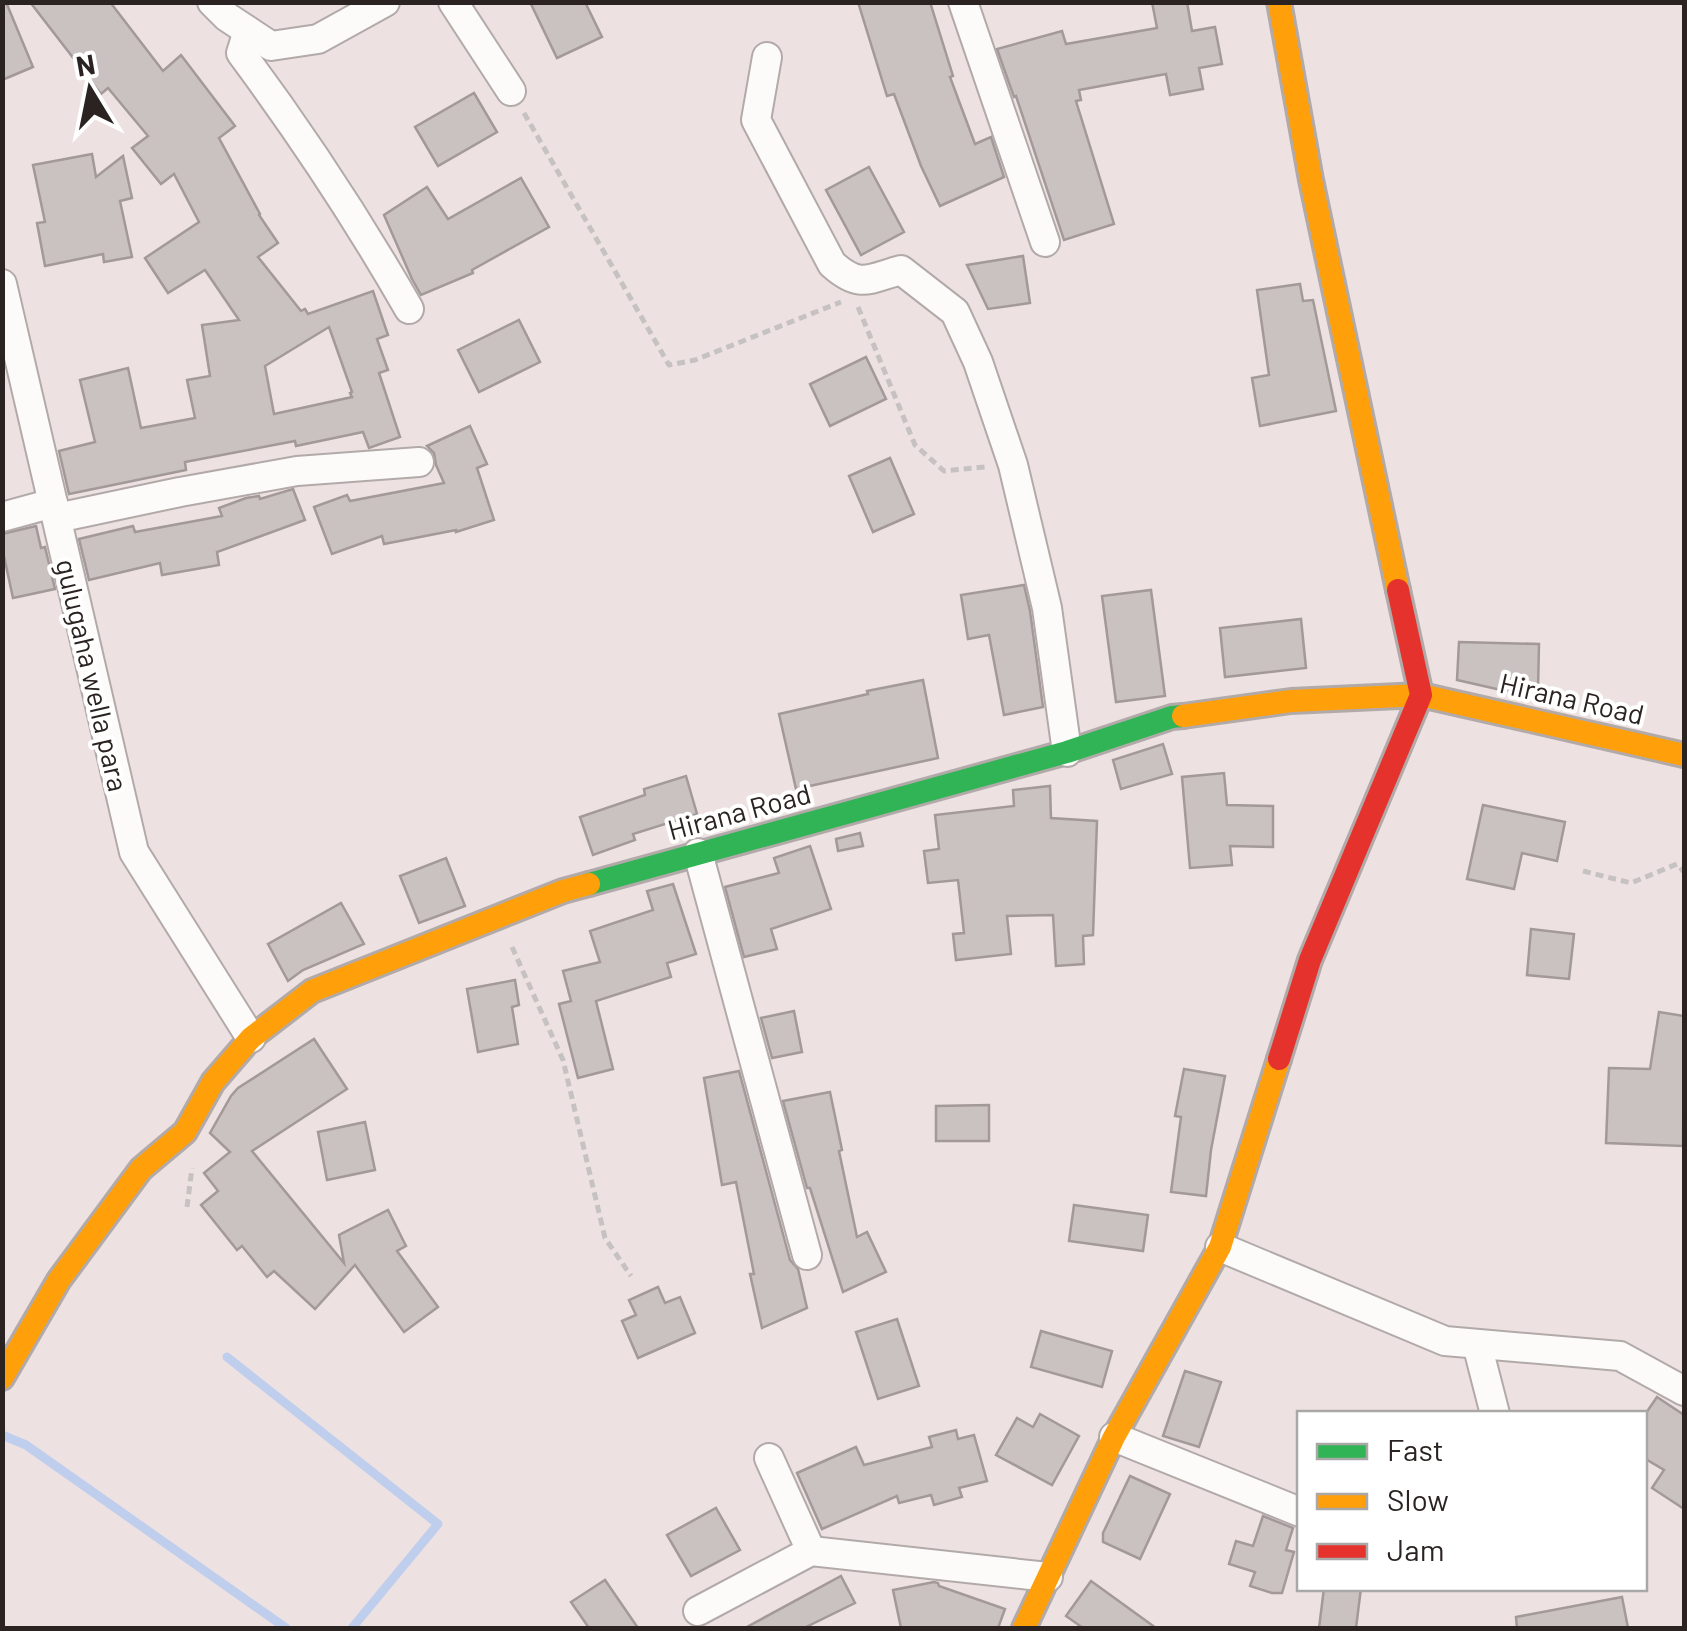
<svg xmlns="http://www.w3.org/2000/svg" width="1687" height="1631" viewBox="0 0 1687 1631" font-family="Barlow,sans-serif">
  <style>
    .lines { fill: none; stroke-linecap: round; stroke-linejoin: round }
    .stream { stroke: #c0ceed; stroke-width: 9 }
    .building { fill: #cac2c1; stroke: #a29998; stroke-width: 2.5; fill-rule: evenodd }
    .street-casing { stroke: #b2aaa9; stroke-width: 32 }
    .fast-casing { stroke: #b2aaa9; stroke-width: 28 }
    .slow-casing { stroke: #b2aaa9; stroke-width: 28 }
    .jam-casing { stroke: #b2aaa9; stroke-width: 28 }
    .path { stroke: #c6c2c1; stroke-width: 5; stroke-dasharray: 8 5; stroke-linecap: butt }
    .street { stroke: #fcfbfa; stroke-width: 28 }
    .fast { stroke: #30b455; stroke-width: 22 }
    .slow { stroke: #ff9f0a; stroke-width: 22 }
    .jam { stroke: #e5322d; stroke-width: 22 }
    .labels { text-anchor: middle; dominant-baseline: central; stroke-width: 8; stroke-linejoin: round; paint-order: stroke }
    .street-label { font-size: 28px; fill: #2a2322; stroke: #fff }
  </style>
  <rect width="100%" height="100%" fill="#ede2e1"/>
  <g class="lines">
    <g class="stream">
      <polyline points="227,1357 438,1524 352,1628"/>
      <polyline points="2,1435 26,1445 286,1628"/>
    </g>
  </g>
  <g class="building">
    <polygon points="2,2 6,2 33,67 2,80"/>
    <path d="M30 2H110L163 71 181 55 235 126 219 138 260 214 259 215 278 243 258 257 301 311 305 309 308 314 373 291 388 335 377 339 388 370 379 373 400 437 369 448 363 432 296 446 295 441 185 462 186 470 69 494 59 451 95 442 80 380 128 368 141 428 195 418 187 380 210 376 202 325 239 320 205 270 168 293 145 258 199 222 174 174 161 184 132 148 148 136 108 88 101 94ZM329 327 352 392 350 393 352 397 274 414 265 366Z"/>
    <polygon points="530,2 585,2 602,37 557,58"/>
    <polygon points="858,2 930,2 953,76 950,77 975,144 991,137 1004,177 940,206 921,166 894,94 887,96"/>
    <polygon points="1152,2 1187,2 1192,31 1215,27 1222,64 1199,68 1203,89 1170,95 1166,74 1079,90 1081,100 1076,101 1114,224 1064,240 1016,96 1014,97 997,49 1062,31 1066,44 1157,28"/>
    <polygon points="474,93 497,132 438,166 415,127"/>
    <polygon points="92,154 96,177 123,156 132,198 120,201 132,257 104,262 103,254 45,266 37,223 45,222 33,165"/>
    <polygon points="869,167 904,232 861,255 826,190"/>
    <polygon points="521,178 549,227 472,270 473,273 421,295 412,279 384,215 427,187 448,219"/>
    <polygon points="1023,256 1030,303 988,309 967,265"/>
    <polygon points="1300,284 1303,301 1313,300 1336,411 1260,426 1252,378 1269,375 1257,290"/>
    <polygon points="519,320 540,362 479,392 458,350"/>
    <polygon points="866,357 886,399 830,426 810,384"/>
    <polygon points="470,426 487,464 477,468 494,520 456,532 456,530 384,544 382,536 332,554 314,507 347,495 350,501 444,483 436,465 434,453 427,446"/>
    <polygon points="890,458 914,514 873,532 849,476"/>
    <polygon points="293,489 305,520 217,552 219,565 162,575 160,563 89,580 79,539 133,526 135,532 222,516 219,508 246,498 259,496 260,499"/>
    <polygon points="36,526 41,548 45,547 55,589 13,598 2,547 2,534"/>
    <polygon points="1024,585 1030,611 1043,707 1004,715 989,635 968,639 961,595"/>
    <polygon points="1151,590 1165,696 1116,702 1102,596"/>
    <polygon points="1301,619 1306,668 1225,677 1220,628"/>
    <polygon points="1459,642 1539,644 1538,691 1501,690 1457,680"/>
    <polygon points="923,680 938,758 796,789 779,714 868,694 867,691"/>
    <polygon points="1163,744 1172,774 1121,789 1113,760"/>
    <polygon points="1224,773 1227,805 1273,806 1273,847 1230,846 1232,865 1190,868 1182,777"/>
    <polygon points="686,776 697,814 633,834 635,840 593,855 580,817 645,795 644,789"/>
    <polygon points="1050,786 1051,818 1097,821 1093,935 1083,936 1084,964 1056,966 1053,915 1007,916 1011,954 956,960 953,934 964,933 958,880 928,883 924,851 939,849 935,815 1014,806 1013,790"/>
    <polygon points="1483,805 1565,822 1557,861 1522,853 1514,889 1467,879"/>
    <polygon points="860,833 863,846 838,851 836,839"/>
    <polygon points="810,846 831,909 771,929 777,949 744,957 725,887 779,873 774,858"/>
    <polygon points="446,858 465,906 419,923 400,876"/>
    <polygon points="673,884 696,954 667,963 671,977 596,1001 613,1069 578,1078 559,1004 571,1001 563,971 600,962 590,931 653,910 647,891"/>
    <polygon points="341,903 364,944 303,970 288,981 268,944"/>
    <polygon points="1531,929 1574,934 1569,979 1527,975"/>
    <polygon points="515,980 519,1005 512,1007 518,1044 478,1052 467,989"/>
    <polygon points="794,1011 802,1052 772,1058 761,1018"/>
    <polygon points="1659,1012 1684,1016 1683,1146 1606,1143 1609,1068 1650,1069"/>
    <polygon points="314,1039 347,1089 252,1151 344,1263 339,1235 388,1210 406,1246 397,1251 438,1307 404,1332 355,1265 315,1309 274,1271 267,1277 242,1246 237,1250 201,1205 218,1191 204,1173 230,1152 210,1133 231,1096 238,1088"/>
    <polygon points="1184,1069 1225,1076 1211,1150 1206,1196 1171,1192 1181,1117 1175,1116"/>
    <polygon points="739,1071 790,1260 798,1269 807,1308 762,1328 750,1274 754,1274 736,1182 722,1185 704,1078"/>
    <polygon points="830,1092 842,1150 839,1151 857,1237 867,1232 886,1272 843,1292 810,1188 807,1188 783,1101"/>
    <polygon points="989,1105 989,1141 936,1141 936,1106"/>
    <polygon points="365,1122 375,1170 327,1180 318,1132"/>
    <polygon points="1074,1205 1148,1215 1143,1251 1069,1241"/>
    <polygon points="658,1287 665,1303 680,1297 695,1333 638,1358 622,1321 636,1315 629,1300"/>
    <polygon points="897,1319 919,1386 878,1399 856,1332"/>
    <polygon points="1041,1331 1112,1351 1102,1387 1031,1367"/>
    <polygon points="1185,1371 1221,1382 1199,1447 1163,1436"/>
    <polygon points="1657,1397 1684,1415 1684,1509 1652,1488 1664,1470 1644,1458 1644,1416"/>
    <polygon points="1040,1414 1079,1436 1052,1485 996,1455 1017,1418 1033,1427"/>
    <polygon points="956,1430 958,1439 974,1435 987,1481 959,1488 962,1497 934,1505 931,1495 899,1503 897,1496 822,1529 797,1473 856,1447 864,1465 932,1447 929,1437"/>
    <polygon points="1130,1476 1170,1494 1140,1559 1103,1542 1103,1533"/>
    <polygon points="716,1508 740,1550 691,1576 667,1535"/>
    <polygon points="1263,1516 1293,1528 1286,1550 1294,1552 1282,1593 1272,1593 1250,1586 1255,1572 1229,1564 1236,1541 1253,1546"/>
    <polygon points="841,1576 855,1603 804,1628 745,1628"/>
    <polygon points="605,1580 638,1628 589,1628 571,1602"/>
    <polygon points="1091,1581 1156,1628 1083,1628 1066,1616"/>
    <polygon points="934,1582 938,1583 939,1586 1005,1609 998,1628 901,1628 893,1590"/>
    <polygon points="1324,1588 1361,1588 1356,1628 1319,1628"/>
    <polygon points="1622,1597 1628,1628 1517,1628 1516,1617"/>
  </g>
  <g class="lines">
    <defs>
      <g id="street">
        <polyline points="212,2 227,17 271,46 318,39 385,2"/>
        <polyline points="453,2 511,91"/>
        <polyline points="963,2 1045,242"/>
        <path d="M248 31 241 53C302 135 358 220 409 309"/>
        <path d="M767 57 756 120 832 264C860 289 868 279 901 270L955 312 978 362 1013 465 1047 608 1067 752"/>
        <polyline points="2,284 134,852 251,1038"/>
        <polyline points="2,517 53,503"/>
        <polyline points="57,518 180,492 297,471 419,462"/>
        <polyline points="698,853 807,1255"/>
        <polyline points="1220,1247 1445,1341 1620,1356 1684,1391"/>
        <polyline points="1477,1344 1495,1414"/>
        <polyline points="1114,1437 1300,1512"/>
        <polyline points="769,1458 811,1551"/>
        <polyline points="698,1611 811,1551 1048,1577"/>
      </g>
      <polyline id="fast" points="589,884 1067,752 1172,717 1183,716"/>
      <g id="slow">
        <polyline points="1279,2 1311,180 1398,590"/>
        <polyline points="1183,716 1291,701 1421,695 1684,755"/>
        <polyline points="2,1378 59,1280 141,1169 185,1132 213,1082 251,1038 312,991 563,891 589,884"/>
        <polyline points="1024,1628 1114,1437 1220,1247 1279,1059"/>
      </g>
      <polyline id="jam" points="1279,1059 1310,960 1421,695 1398,590"/>
    </defs>
    <use href="#street" class="street-casing"/>
    <use href="#fast" class="fast-casing"/>
    <use href="#slow" class="slow-casing"/>
    <use href="#jam" class="jam-casing"/>
    <g class="path">
      <polyline points="524,113 669,365 695,360 841,302"/>
      <polyline points="858,307 915,445 944,471 985,467"/>
      <polyline points="1583,871 1631,883 1677,864 1684,872"/>
      <polyline points="512,947 563,1060 605,1238 631,1276"/>
      <polyline points="187,1207 192,1168"/>
    </g>
    <use href="#street" class="street"/>
    <use href="#fast" class="fast"/>
    <use href="#slow" class="slow"/>
    <use href="#jam" class="jam"/>
  </g>
  <g class="labels">
    <g class="street-label">
      <text transform="translate(93 675) rotate(77)">gulugaha wella para</text>
      <text transform="translate(1572 698) rotate(13)">Hirana Road</text>
      <text transform="translate(739 811) rotate(-15)">Hirana Road</text>
    </g>
  </g>
  <rect width="1687" height="1631" fill="none" stroke="#2a2322" stroke-width="10"/>
  <rect x="1297" y="1411" width="350" height="180" fill="#ffffff" stroke="#aaa7a7" stroke-width="2.5"/>
  <rect x="1317" y="1444" width="50" height="15" fill="#30b455" stroke="#aaa7a7" stroke-width="2.5"/>
  <text x="1387" y="1461" font-size="30" fill="#2a2322">Fast</text>
  <rect x="1317" y="1494" width="50" height="15" fill="#ff9f0a" stroke="#aaa7a7" stroke-width="2.5"/>
  <text x="1387" y="1511" font-size="30" fill="#2a2322">Slow</text>
  <rect x="1317" y="1544" width="50" height="15" fill="#e5322d" stroke="#aaa7a7" stroke-width="2.5"/>
  <text x="1387" y="1561" font-size="30" fill="#2a2322">Jam</text>
  <g transform="translate(90 90) rotate(350)" stroke="#ffffff" stroke-width="8" paint-order="stroke">
  <path d="M0-8L18 38L0 25L-18 38Z" fill="#2a2322"/>
  <text y="-15" font-size="28" font-weight="bold" text-anchor="middle" fill="#2a2322">N</text>
  </g>
</svg>
